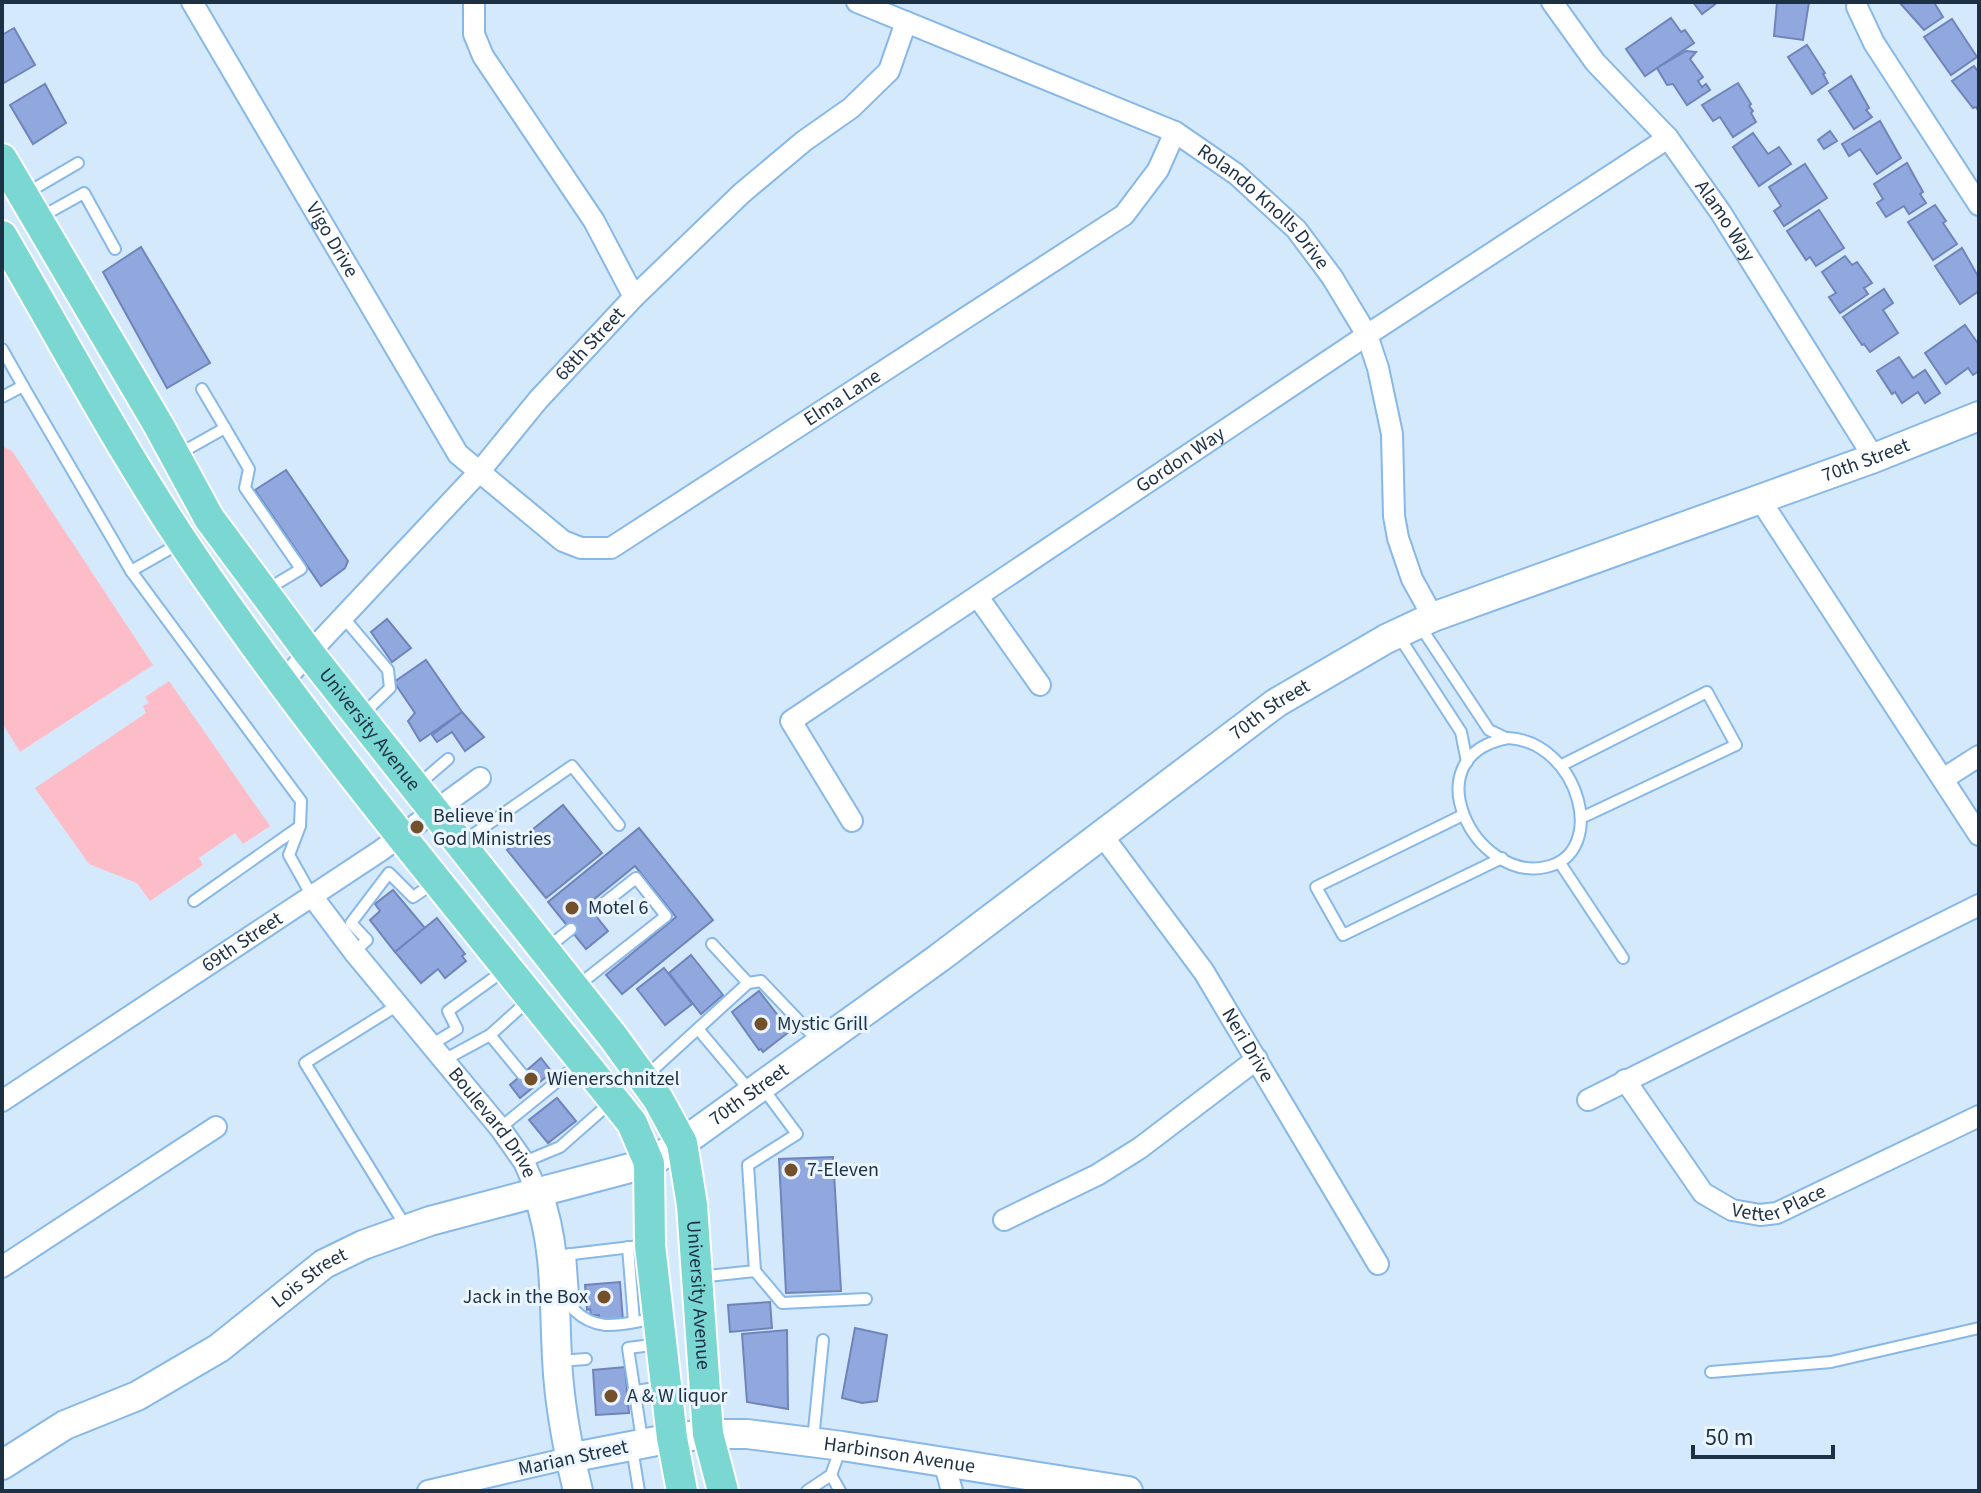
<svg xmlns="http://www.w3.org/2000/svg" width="1981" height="1493" viewBox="0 0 1981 1493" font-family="'Source Sans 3',sans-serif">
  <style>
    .green { fill: #fdbdc8 }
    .building { fill: #91a8df; stroke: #6f84ba; stroke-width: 2 }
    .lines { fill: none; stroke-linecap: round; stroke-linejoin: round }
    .lane-casing { stroke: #87b8e7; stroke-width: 14 }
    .street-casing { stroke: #87b8e7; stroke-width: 24 }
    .secondary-casing { stroke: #87b8e7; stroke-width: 32 }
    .primary-casing { stroke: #fff; stroke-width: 34 }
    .lane { stroke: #fff; stroke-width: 10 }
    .street { stroke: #fff; stroke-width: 20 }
    .secondary { stroke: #fff; stroke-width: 28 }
    .primary { stroke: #7ad7d1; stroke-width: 30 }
    .poi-dot { fill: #735029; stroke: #ebf5ff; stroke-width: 3 }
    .labels { text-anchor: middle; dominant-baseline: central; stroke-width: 6; stroke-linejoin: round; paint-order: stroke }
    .street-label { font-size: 20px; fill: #1d3144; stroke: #ebf5ff }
    .poi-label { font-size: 20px; fill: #1d3144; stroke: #ebf5ff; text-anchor: start }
  </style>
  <rect width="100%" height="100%" fill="#d5e9fc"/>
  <g class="green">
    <polygon points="2,446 12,451 153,665 20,752 2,723"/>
    <polygon points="169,681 270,826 243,844 235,833 199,858 203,865 150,901 137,883 89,864 35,788 146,713 143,706 149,703 145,697"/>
  </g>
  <g class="building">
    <polygon points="1693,2 1718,2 1702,14"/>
    <polygon points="1777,2 1809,2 1803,40 1774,36"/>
    <polygon points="1899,2 1938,2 1935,4 1943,17 1924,30"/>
    <polygon points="1671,18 1681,32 1685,30 1694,43 1645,76 1626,49"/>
    <polygon points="1952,19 1977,57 1951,75 1924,37"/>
    <polygon points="14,28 35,65 2,84 2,35"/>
    <polygon points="1807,45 1825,73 1823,74 1828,83 1812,94 1788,57"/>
    <polygon points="1686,51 1696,52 1690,59 1703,77 1698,81 1702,87 1706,84 1710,90 1687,105 1673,84 1667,85 1657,68"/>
    <polygon points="1974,66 1979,73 1979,112 1976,107 1973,108 1952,81"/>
    <polygon points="1851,76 1869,108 1866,110 1872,117 1854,129 1829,91"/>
    <polygon points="1738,83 1751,104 1749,106 1753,111 1751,113 1756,122 1733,137 1720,117 1713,121 1702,105"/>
    <polygon points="45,84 66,123 33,144 10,105"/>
    <polygon points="1880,121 1901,158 1877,174 1860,149 1849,156 1842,144"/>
    <polygon points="1830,131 1837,141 1824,149 1818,140"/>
    <polygon points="1753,133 1768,154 1779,147 1791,164 1759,186 1733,147"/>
    <polygon points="1907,163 1923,192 1920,194 1926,203 1909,214 1904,206 1886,217 1877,203 1883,199 1874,184"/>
    <polygon points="1805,164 1827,198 1784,226 1774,211 1781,206 1769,187"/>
    <polygon points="1935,205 1946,221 1943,223 1957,244 1933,260 1908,222"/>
    <polygon points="1819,210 1844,248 1816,266 1810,257 1806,260 1787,231"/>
    <polygon points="141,247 210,363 167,388 103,272"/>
    <polygon points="1962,248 1979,278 1979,291 1960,304 1935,266"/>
    <polygon points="1845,256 1852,265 1857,262 1872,283 1864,288 1868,294 1840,313 1829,297 1836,293 1822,272"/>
    <polygon points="1884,289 1893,303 1883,310 1898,333 1870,352 1864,344 1862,345 1843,317"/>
    <polygon points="1965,325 1979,345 1979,371 1973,375 1968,368 1946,384 1925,353"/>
    <polygon points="1899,357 1913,378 1925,370 1940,393 1925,403 1918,392 1902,403 1895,392 1892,394 1877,371"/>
    <polygon points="286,470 348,561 345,568 321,586 255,490"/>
    <polygon points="387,619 411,648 392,662 371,632"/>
    <polygon points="426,660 462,712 420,741 408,721 415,713 394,682"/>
    <polygon points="462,712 484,737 465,751 452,732 437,742 432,735"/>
    <polygon points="563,805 602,853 546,898 507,850"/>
    <polygon points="639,828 713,920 622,994 606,975 676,917 635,866 587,905 608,931 586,949 548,902"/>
    <polygon points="393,890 425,928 395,952 370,920 380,911 375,904"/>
    <polygon points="437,918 465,954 462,956 466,961 445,978 438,969 421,983 395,952"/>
    <polygon points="691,955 723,995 701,1014 669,973"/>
    <polygon points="664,968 692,1004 665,1025 637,989"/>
    <polygon points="759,991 790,1031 763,1052 761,1049 759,1050 732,1012"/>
    <polygon points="541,1058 552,1072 520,1098 510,1085"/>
    <polygon points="557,1098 576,1121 548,1143 529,1120"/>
    <polygon points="833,1157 841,1291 786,1293 779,1159"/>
    <polygon points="620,1282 623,1321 599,1323 599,1315 591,1315 590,1309 587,1310 585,1285"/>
    <polygon points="770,1302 772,1328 730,1332 728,1305"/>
    <polygon points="855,1328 887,1335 877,1401 862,1403 842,1398"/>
    <polygon points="787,1330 788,1409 747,1402 742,1334"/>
    <polygon points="625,1367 629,1413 596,1415 593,1370"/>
  </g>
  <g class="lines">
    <defs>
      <g id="lane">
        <polyline points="25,194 78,163"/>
        <polyline points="39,218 84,193 115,249"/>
        <polyline points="2,349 23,386"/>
        <polyline points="2,397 23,386 131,571 301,801 300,826 289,855 312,896"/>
        <polyline points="225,428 249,469 245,488 301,569 266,590"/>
        <polyline points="177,455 225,428 202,389"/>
        <polyline points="131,571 182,542"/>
        <polyline points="343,617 388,670 390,688 362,715"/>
        <polyline points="1420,626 1489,730 1506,738"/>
        <polyline points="1398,635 1461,732 1467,762"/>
        <path d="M1508 738C1580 742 1609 854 1546 867 1475 883 1411 756 1508 738Z"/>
        <polyline points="1562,765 1707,692 1736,745 1581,818"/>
        <polyline points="419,784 448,759"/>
        <polyline points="1463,815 1316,887 1343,935 1502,858"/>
        <polyline points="461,843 572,766 619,825"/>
        <polyline points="1560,863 1623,958"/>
        <polyline points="194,901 299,827"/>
        <polyline points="547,948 571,929"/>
        <polyline points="354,952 367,940 351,923 389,873 413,897 434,883"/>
        <polyline points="748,983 761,981 820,1043"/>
        <polyline points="576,987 666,916 636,878 593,912"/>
        <polyline points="398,1005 305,1063 406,1227"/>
        <polyline points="698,1029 751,1092"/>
        <polyline points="490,1035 522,1074"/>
        <polyline points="431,1045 457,1029 448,1011 506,969"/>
        <polyline points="444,1060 490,1035 530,999"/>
        <polyline points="645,1077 748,983 712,944"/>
        <polyline points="500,1128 581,1062"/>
        <polyline points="524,1162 560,1147 610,1103"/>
        <polyline points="628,1247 634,1322"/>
        <path d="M570 1254 574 1310C599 1334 622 1323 654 1319"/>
        <polyline points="564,1255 648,1245"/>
        <polyline points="755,1271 782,1303 866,1299"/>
        <polyline points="698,1277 755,1271 748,1165 797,1134 762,1087"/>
        <polyline points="559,1361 586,1359"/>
        <polyline points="1711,1372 1831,1362 1979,1328"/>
        <polyline points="635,1391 664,1387"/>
        <polyline points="642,1440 628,1348 659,1344"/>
        <polyline points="813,1440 823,1340"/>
        <polyline points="632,1448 639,1491"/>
        <polyline points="831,1475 840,1491"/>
        <polyline points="807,1491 831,1475 841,1447"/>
      </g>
      <g id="street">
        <path id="s1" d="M192 2 458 454 563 541 581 548H611L1124 215 1158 170 1175 132"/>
        <polyline points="474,2 474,34 483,56 594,221 634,297"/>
        <path id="s2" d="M857 2 1175 132 1236 174 1296 229 1332 277 1367 335 1378 368 1392 434 1394 516 1398 538 1412 579 1433 617"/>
        <path id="s3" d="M1552 2 1595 62 1668 138 1721 213 1874 458"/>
        <polyline points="1857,7 1874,43 1979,205"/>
        <polyline points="1759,498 1979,835"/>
        <polyline points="978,597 1040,685"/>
        <path id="s4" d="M283 681 480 471 538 400 634 297 742 193 804 141 851 108 889 71 906 22"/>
        <polyline points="1943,779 1979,756"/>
        <path id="s5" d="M852 821 791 721 1367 335 1668 138"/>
        <path id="s6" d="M1102 835 1204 972 1378 1264"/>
        <path id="s7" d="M312 896 354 952 500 1128 524 1162 538 1194"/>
        <path id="s8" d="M1625 1080 1703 1193 1732 1210 1760 1215 1777 1213 1979 1116"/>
        <polyline points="1588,1100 1979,905"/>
        <path id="s9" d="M2 1101 380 851 480 778"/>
        <polyline points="1004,1220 1097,1175 1140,1148 1257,1059"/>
        <polyline points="2,1267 216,1127"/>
        <polyline points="944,1462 952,1491"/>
        <polyline points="428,1491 569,1458"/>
      </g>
      <g id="secondary">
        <path d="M538 1194C557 1247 554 1303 557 1358 559 1404 567 1446 578 1491"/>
        <path id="s10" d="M569 1458 672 1438 708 1434H747L842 1446 1128 1491"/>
        <path id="s11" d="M2 1465 65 1425 137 1396 219 1348 324 1264 363 1245 430 1221 649 1163 682 1143 939 958 1276 703 1386 639 1433 617 1874 458 1979 416"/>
      </g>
      <g id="primary">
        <path id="s12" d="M2 159 159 426 209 518 309 653 614 1038 658 1099 682 1143 692 1205 708 1434 723 1491"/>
        <path d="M2 236C69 351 131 469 208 579 339 768 489 943 632 1123L649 1163 650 1245 672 1438 682 1491"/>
      </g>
    </defs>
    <use href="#lane" class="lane-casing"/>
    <use href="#street" class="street-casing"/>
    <use href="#secondary" class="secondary-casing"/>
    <use href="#primary" class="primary-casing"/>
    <use href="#lane" class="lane"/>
    <use href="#street" class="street"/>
    <use href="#secondary" class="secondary"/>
    <use href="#primary" class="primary"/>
  </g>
  <g class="poi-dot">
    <circle cx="417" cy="827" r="8"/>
    <circle cx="572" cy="908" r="8"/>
    <circle cx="761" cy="1024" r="8"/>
    <circle cx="531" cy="1079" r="8"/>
    <circle cx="791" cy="1170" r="8"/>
    <circle cx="604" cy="1297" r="8"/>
    <circle cx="611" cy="1396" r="8"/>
  </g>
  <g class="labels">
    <g class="street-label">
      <text stroke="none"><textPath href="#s2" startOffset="460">Rolando Knolls Drive</textPath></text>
      <text stroke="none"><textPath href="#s3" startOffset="280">Alamo Way</textPath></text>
      <text stroke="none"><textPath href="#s1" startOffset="276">Vigo Drive</textPath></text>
      <text stroke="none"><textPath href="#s4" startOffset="456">68th Street</textPath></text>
      <text stroke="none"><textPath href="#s1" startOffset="986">Elma Lane</textPath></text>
      <text stroke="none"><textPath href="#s11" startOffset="2140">70th Street</textPath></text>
      <text stroke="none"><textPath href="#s5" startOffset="586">Gordon Way</textPath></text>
      <text stroke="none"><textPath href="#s11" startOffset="1492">70th Street</textPath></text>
      <text stroke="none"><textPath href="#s12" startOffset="680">University Avenue</textPath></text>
      <text stroke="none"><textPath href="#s9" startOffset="288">69th Street</textPath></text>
      <text stroke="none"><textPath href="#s6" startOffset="256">Neri Drive</textPath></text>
      <text stroke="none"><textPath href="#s11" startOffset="844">70th Street</textPath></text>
      <text stroke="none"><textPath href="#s7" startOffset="290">Boulevard Drive</textPath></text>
      <text stroke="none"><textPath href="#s8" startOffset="220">Vetter Place</textPath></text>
      <text stroke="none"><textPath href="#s11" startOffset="362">Lois Street</textPath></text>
      <text stroke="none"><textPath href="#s12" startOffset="1352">University Avenue</textPath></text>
      <text stroke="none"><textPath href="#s10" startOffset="334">Harbinson Avenue</textPath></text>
      <text transform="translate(573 1458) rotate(-12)">Marian Street</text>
    </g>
    <g class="poi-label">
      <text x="433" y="816">Believe in<tspan x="433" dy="23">God Ministries</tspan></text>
      <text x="588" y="908">Motel 6</text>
      <text x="777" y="1024">Mystic Grill</text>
      <text x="547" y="1079">Wienerschnitzel</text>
      <text x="807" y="1170">7-Eleven</text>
      <text x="588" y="1297" text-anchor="end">Jack in the Box</text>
      <text x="627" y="1396">A &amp; W liquor</text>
    </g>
  </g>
  <rect width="1981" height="1493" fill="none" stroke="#1d3144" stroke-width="8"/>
  <path d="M1693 1445v12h140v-12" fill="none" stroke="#1d3144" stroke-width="4"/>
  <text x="1705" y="1445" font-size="24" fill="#1d3144" stroke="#ebf5ff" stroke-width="6" paint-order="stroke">50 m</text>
</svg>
